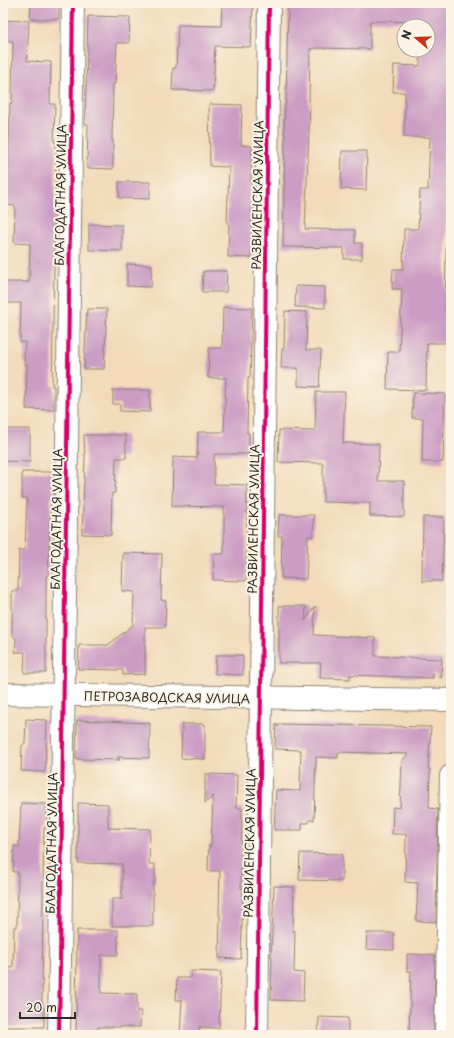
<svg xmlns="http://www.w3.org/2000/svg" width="454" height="1038" viewBox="0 0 454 1038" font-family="'Playpen Sans',sans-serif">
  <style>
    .building { fill: #cb9dc5 }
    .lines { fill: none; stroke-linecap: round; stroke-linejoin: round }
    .minor-casing { stroke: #8e8272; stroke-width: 24 }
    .minor { stroke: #fff; stroke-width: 22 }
    .cycleway-casing { stroke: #fcf5e5; stroke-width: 6 }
    .cycleway { stroke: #d6006c; stroke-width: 4 }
    .labels { text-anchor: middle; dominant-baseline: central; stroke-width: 4; stroke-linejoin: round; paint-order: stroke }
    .street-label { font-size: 12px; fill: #2b2b2b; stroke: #fcf5e5 }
  </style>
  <rect width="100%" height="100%" fill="#fcf5e5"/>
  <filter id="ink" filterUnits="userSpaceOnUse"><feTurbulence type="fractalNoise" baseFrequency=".025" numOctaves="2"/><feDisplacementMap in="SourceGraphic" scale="8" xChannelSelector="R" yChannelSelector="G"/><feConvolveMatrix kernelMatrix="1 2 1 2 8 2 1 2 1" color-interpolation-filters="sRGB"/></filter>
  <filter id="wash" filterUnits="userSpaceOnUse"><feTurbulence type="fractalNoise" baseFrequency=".012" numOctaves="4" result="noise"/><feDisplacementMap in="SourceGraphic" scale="16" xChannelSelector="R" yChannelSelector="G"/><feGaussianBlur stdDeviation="0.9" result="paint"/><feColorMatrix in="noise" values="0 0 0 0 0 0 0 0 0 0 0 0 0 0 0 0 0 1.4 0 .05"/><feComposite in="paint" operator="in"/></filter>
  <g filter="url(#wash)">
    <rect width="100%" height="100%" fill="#f2daba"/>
    <g id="blocks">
      <g class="building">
        <polygon points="31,3 59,3 59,19 30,19"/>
        <polygon points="222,3 253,3 251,47 215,46 213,91 172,90 173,68 176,68 178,25 221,26"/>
        <polygon points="288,3 451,3 449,66 450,66 449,107 451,108 449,153 451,153 451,173 449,173 446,252 445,312 448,312 447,343 427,343 426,390 387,389 388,352 399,352 402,289 392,289 393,269 403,269 404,229 418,229 420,190 428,190 430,137 404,137 405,92 393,92 394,65 420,66 420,50 428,50 428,26 427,26 427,22 370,21 370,49 315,48 314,49 310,49 309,105 310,105 305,229 355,230 355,243 362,243 362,259 344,259 344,248 283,247 285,134 284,134 285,104 286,104"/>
        <polygon points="88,16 130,17 129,43 117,43 115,84 113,84 112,141 113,141 113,169 87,168 88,124 85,124"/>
        <polygon points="3,20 29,21 27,61 51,62 50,104 55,104 54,142 56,142 52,386 54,386 54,410 26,409 27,364 24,364 25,342 20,342 21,303 3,303 3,282 29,282 30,244 14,243 15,206 7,205 10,103 12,103 13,41 3,41"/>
        <polygon points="209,104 242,105 241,145 252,146 251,186 254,186 254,210 252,210 251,258 228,257 229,223 227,223 229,167 210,166"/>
        <polygon points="342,151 367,151 366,190 341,189"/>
        <polygon points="119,182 150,182 150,199 119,198"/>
        <polygon points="89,224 122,225 122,251 89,250"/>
        <polygon points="127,264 152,265 151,287 127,286"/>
        <polygon points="203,271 227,271 226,292 202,292"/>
        <polygon points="296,286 325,287 325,308 295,307"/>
        <polygon points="223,307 252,308 250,378 248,378 247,433 249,433 249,454 214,454 214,484 247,485 246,581 213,580 214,554 224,554 224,507 172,506 173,457 197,458 198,432 224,432 226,378 208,378 209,348 222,348"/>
        <polygon points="87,309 107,309 104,369 84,369"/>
        <polygon points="285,311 307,312 306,350 321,350 319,387 298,386 298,368 281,368 282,349 284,349"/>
        <polygon points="113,390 150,390 150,412 120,411 120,404 113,404"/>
        <polygon points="316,392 345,392 343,443 379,444 378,481 404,481 404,517 370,516 370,503 323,502 323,463 278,462 279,430 315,431"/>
        <polygon points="413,393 445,394 443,462 422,462 423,418 412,418"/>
        <polygon points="3,429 30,429 30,462 3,461"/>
        <polygon points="84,435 126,435 126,458 116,458 115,493 112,493 111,535 82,534 85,457"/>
        <polygon points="22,472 54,472 54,498 51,498 48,576 46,576 46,673 24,673 25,652 15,652 16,639 12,634 12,591 18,591 19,550 25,550 27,498 22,498"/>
        <polygon points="279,515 314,515 313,536 308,536 306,579 281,578 282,536 278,536"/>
        <polygon points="423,517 444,517 442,581 422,581"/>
        <polygon points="123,553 162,554 161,600 166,601 165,627 145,627 145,674 123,675 123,670 78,669 79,645 108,645 133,625 134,592 122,591"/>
        <polygon points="279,606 306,606 305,621 315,606 314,635 375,638 375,656 442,659 441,678 433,673 433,678 350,675 350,679 320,678 321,663 279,663"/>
        <polygon points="216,655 243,655 243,675 215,674"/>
        <polygon points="26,719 47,720 45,772 21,771 22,746 25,743"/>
        <polygon points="77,720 150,723 149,758 117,757 120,760 76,759"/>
        <polygon points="182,724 205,724 205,759 181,758"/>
        <polygon points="276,724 278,727 279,724 431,727 428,769 430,769 429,808 438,809 436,922 416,921 418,883 405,882 406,834 392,834 393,807 400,808 402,761 408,754 338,752 338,758 316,757 314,820 309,820 309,823 302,823 302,830 274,830 276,790 300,791 301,750 275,749"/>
        <polygon points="205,774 237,775 236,808 242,808 241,888 243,888 241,959 219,958 220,915 219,915 220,871 208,871 209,845 211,846 213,796 205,803"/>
        <polygon points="21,803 47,804 46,828 44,828 43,890 42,1007 44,1007 44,1027 3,1027 4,967 13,968 14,927 17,927 18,872 13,872 14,846 19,847"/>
        <polygon points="78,803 108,804 108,828 150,829 149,864 155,864 155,883 153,882 153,926 112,926 112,899 122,899 122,864 78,863"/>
        <polygon points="300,853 342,854 342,881 299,880"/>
        <polygon points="274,886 294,887 293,931 295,931 294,972 304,973 303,1001 271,1000 272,957 271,957"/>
        <polygon points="77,930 118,930 118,955 101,955 101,993 137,994 137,1011 141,1011 140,1027 98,1027 98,1035 76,1035"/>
        <polygon points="367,933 394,933 394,950 366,949"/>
        <polygon points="407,954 435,955 434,1035 409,1035 411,971 407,971"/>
        <polygon points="191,971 221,972 219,1028 199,1027 199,1033 180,1033 182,1000 176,1000 177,978 191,978"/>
        <polygon points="319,1017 348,1018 348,1035 318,1035"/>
      </g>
    </g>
  </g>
  <g filter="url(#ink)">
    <use href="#blocks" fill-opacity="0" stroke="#8e8272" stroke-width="1"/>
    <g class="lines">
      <defs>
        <g id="minor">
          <polyline points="3,694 451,700"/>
          <polyline points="59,1035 73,3"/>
          <polyline points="257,1035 269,3"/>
          <polyline points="446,1035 451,776"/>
        </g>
      </defs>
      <use href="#minor" class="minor-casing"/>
      <use href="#minor" class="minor"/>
      <defs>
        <g id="cycleway">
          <polyline points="59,1035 73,3"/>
          <polyline points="257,1035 269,3"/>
        </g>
      </defs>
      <use href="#cycleway" class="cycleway-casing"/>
      <use href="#cycleway" class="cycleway"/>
    </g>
  </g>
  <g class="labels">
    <g class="street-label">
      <text transform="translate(60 195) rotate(-89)">БЛАГОДАТНАЯ УЛИЦА</text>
      <text transform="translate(257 195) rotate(-89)">РАЗВИЛЕНСКАЯ УЛИЦА</text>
      <text transform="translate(56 519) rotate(-89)">БЛАГОДАТНАЯ УЛИЦА</text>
      <text transform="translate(253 519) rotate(-89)">РАЗВИЛЕНСКАЯ УЛИЦА</text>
      <text transform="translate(167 697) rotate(1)">ПЕТРОЗАВОДСКАЯ УЛИЦА</text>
      <text transform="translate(51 843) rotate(-89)">БЛАГОДАТНАЯ УЛИЦА</text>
      <text transform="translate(249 843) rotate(-89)">РАЗВИЛЕНСКАЯ УЛИЦА</text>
    </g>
  </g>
  <rect width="454" height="1038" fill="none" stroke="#fcf5e5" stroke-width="16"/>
  <g transform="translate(416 38) rotate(289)"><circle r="19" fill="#fcf5e5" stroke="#a8a49b"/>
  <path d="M0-3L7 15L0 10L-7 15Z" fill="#c8321e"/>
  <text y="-6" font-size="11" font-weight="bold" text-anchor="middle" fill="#2b2b2b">N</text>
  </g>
  <path d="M20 1012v6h55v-6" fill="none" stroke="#2b2b2b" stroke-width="2"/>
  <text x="26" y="1012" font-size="12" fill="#2b2b2b" stroke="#fcf5e5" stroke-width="3" paint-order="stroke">20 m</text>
</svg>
